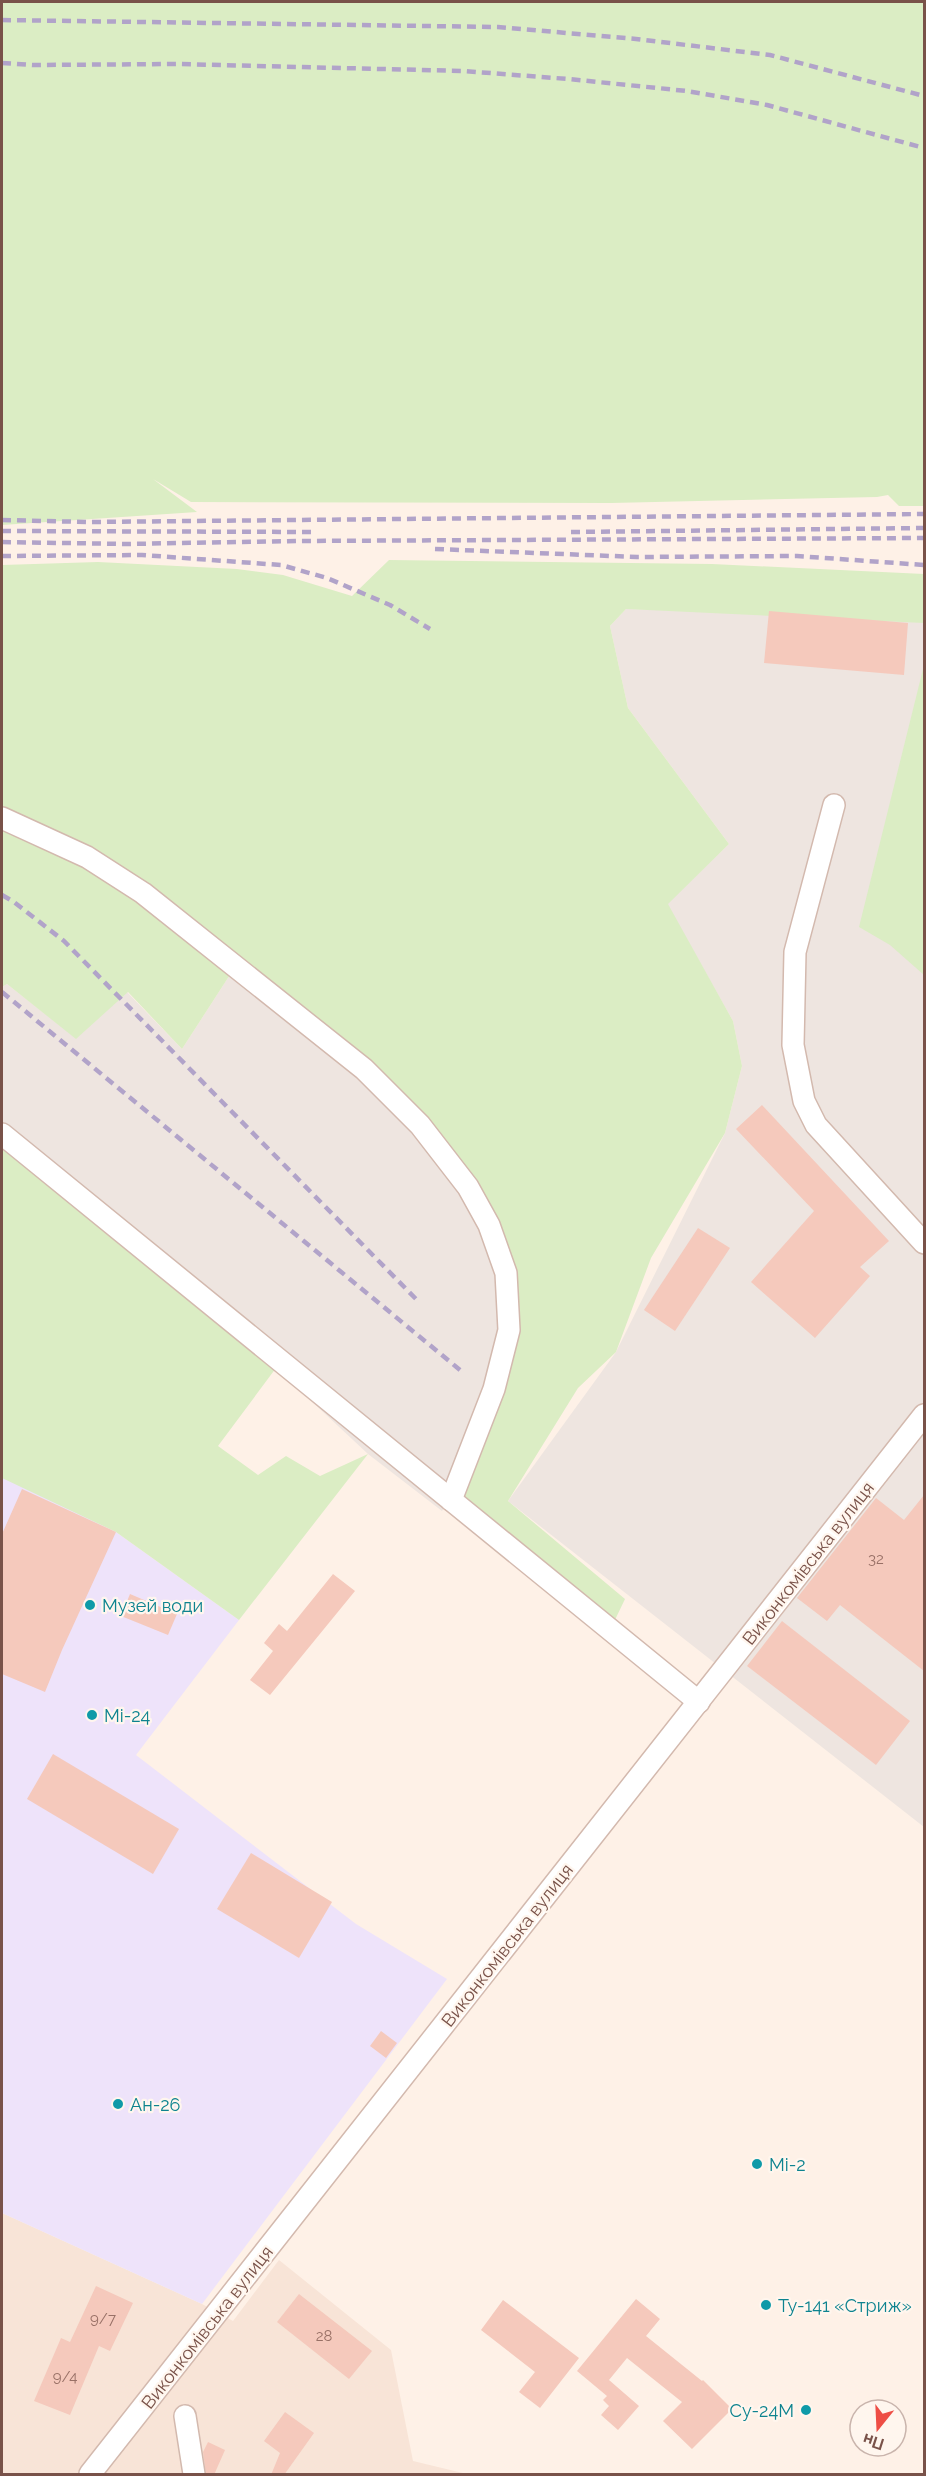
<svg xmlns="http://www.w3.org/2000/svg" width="926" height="2476" viewBox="0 0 926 2476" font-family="Raleway,sans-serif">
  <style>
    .residential { fill: #f8e4d7 }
    .industrial { fill: #eee5e0 }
    .education { fill: #eee3fa }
    .green { fill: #dbedc4 }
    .building { fill: #f5c9bc }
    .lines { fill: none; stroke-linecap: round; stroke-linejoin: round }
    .minor-casing { stroke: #d3b9ae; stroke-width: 24 }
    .minor { stroke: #fff; stroke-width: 21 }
    .rail { stroke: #b1a3c9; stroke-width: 4.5; stroke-dasharray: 9 6; stroke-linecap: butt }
    .culture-dot { fill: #0f9aa8; stroke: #fff6ee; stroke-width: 2 }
    .labels { text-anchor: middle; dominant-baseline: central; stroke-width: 4.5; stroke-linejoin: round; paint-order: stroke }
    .number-label { font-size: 15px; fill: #987066 }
    .street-label { font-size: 18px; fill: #795249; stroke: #fff6ee }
    .culture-label { font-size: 18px; fill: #0d838f; stroke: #fff6ee; text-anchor: start }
  </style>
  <rect width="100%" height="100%" fill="#fef1e7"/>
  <polygon class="residential" points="2,2213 202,2304 233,2321 279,2260 391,2350 413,2461 467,2474 2,2474"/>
  <g class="industrial">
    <polygon points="626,609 924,615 924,1827 508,1501 616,1352 725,1133 742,1066 733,1021 667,904 729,844 628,708 610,626"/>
    <polygon points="235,967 337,1048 468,1187 507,1290 489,1388 453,1494 442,1511 368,1454 276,1368 2,1144 2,987 7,984 76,1038 127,992 182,1049"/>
  </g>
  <polygon class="education" points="2,1476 116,1532 239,1620 136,1755 356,1924 447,1979 202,2304 2,2213"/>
  <g class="green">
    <polygon points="2,2 924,2 924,506 899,506 888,495 877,497 611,503 191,502 153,479 197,512 2,525"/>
    <polygon points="389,560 712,564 924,574 924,623 626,609 610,626 628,708 729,844 668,904 733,1021 742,1066 725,1133 651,1258 616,1352 578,1388 508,1501 625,1599 613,1624 451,1500 494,1389 507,1290 492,1234 381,1086 235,967 182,1049 128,992 76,1039 7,984 2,987 2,565 98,562 237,569 283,575 352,596"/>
    <polygon points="924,665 924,975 890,945 859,927"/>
    <polygon points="2,1144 276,1368 218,1446 258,1475 286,1456 320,1476 368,1454 239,1620 116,1532 2,1478"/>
  </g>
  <g class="building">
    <polygon points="769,611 908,623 904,675 764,663"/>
    <polygon points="762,1105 889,1241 860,1267 870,1276 815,1338 751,1282 814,1211 736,1129"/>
    <polygon points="698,1228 730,1248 675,1331 644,1310"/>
    <polygon points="22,1489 116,1532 62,1650 45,1692 2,1674 2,1534"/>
    <polygon points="924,1495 924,1671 840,1605 827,1621 797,1598 876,1498 904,1520"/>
    <polygon points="333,1574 355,1591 270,1695 250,1680 273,1651 264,1643 279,1624 287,1631"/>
    <polygon points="130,1594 177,1614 168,1635 121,1616"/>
    <polygon points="782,1621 910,1721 876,1765 747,1666"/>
    <polygon points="53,1754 179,1829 153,1874 27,1799"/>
    <polygon points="251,1853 332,1902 299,1958 217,1909"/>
    <polygon points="381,2031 397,2043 386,2058 370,2046"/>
    <polygon points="96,2286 133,2303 110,2351 99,2346 70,2415 34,2401 61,2338 70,2342"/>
    <polygon points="299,2294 372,2351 349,2379 277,2322"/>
    <polygon points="636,2299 660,2319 646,2336 702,2381 703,2380 732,2409 692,2449 663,2421 682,2402 627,2358 609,2380 639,2406 618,2430 601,2415 609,2406 603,2400 607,2396 577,2371"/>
    <polygon points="503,2300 579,2358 540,2408 519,2392 535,2372 481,2330"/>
    <polygon points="285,2412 314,2433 284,2475 271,2475 280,2453 264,2441"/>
    <polygon points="208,2442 225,2450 214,2475 206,2475 203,2452"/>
  </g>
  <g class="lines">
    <defs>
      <g id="minor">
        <polyline points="834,805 795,952 793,1045 804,1101 816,1125 924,1243"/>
        <polyline points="2,818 87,857 143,893 364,1069 420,1125 468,1187 489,1225 506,1273 509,1330 494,1389 451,1500"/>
        <polyline points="2,1134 699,1702"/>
        <polyline points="185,2416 194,2474"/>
        <polyline points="90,2474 924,1415"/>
      </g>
    </defs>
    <use href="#minor" class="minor-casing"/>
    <use href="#minor" class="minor"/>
    <g class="rail">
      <polyline points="2,20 498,27 636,39 770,55 924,96"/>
      <polyline points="2,63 33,65 178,64 463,71 568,79 687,91 767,105 924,148"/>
      <polyline points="2,520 88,522 924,514"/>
      <polyline points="2,531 316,532"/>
      <polyline points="571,532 924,528"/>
      <polyline points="2,542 125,544 297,541 924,538"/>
      <polyline points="435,549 637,557 797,556 924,565"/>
      <polyline points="2,556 142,555 281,565 327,578 390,605 430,629"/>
      <polyline points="2,895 14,902 64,941 416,1299"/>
      <polyline points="2,992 460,1370"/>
    </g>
  </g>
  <g class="culture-dot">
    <circle cx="90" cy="1605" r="6"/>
    <circle cx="92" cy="1715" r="6"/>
    <circle cx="118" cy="2104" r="6"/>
    <circle cx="757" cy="2164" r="6"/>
    <circle cx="766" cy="2305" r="6"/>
    <circle cx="806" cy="2410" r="6"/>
  </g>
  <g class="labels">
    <g class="number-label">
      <text x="876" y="1559">32</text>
      <text x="103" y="2319">9/7</text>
      <text x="324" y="2336">28</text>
      <text x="65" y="2377">9/4</text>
    </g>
    <g class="street-label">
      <text transform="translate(808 1563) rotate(-52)">Виконкомівська вулиця</text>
      <text transform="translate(507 1945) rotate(-52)">Виконкомівська вулиця</text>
      <text transform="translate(207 2327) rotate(-52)">Виконкомівська вулиця</text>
    </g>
    <g class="culture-label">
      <text x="102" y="1605">Музей води</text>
      <text x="104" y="1715">Мі-24</text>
      <text x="130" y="2104">Ан-26</text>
      <text x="769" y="2164">Мі-2</text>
      <text x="778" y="2305">Ту-141 «Стриж»</text>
      <text x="794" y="2410" text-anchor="end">Су-24М</text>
    </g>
  </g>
  <rect width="926" height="2476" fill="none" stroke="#795249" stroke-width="6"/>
  <g transform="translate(878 2428) rotate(198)"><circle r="28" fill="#fff6ee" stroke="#c9b4ac" stroke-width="1.5"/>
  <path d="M0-4.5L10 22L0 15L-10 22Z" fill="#ee4e45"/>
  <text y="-9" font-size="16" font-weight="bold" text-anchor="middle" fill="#795249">Пн</text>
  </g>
</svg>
